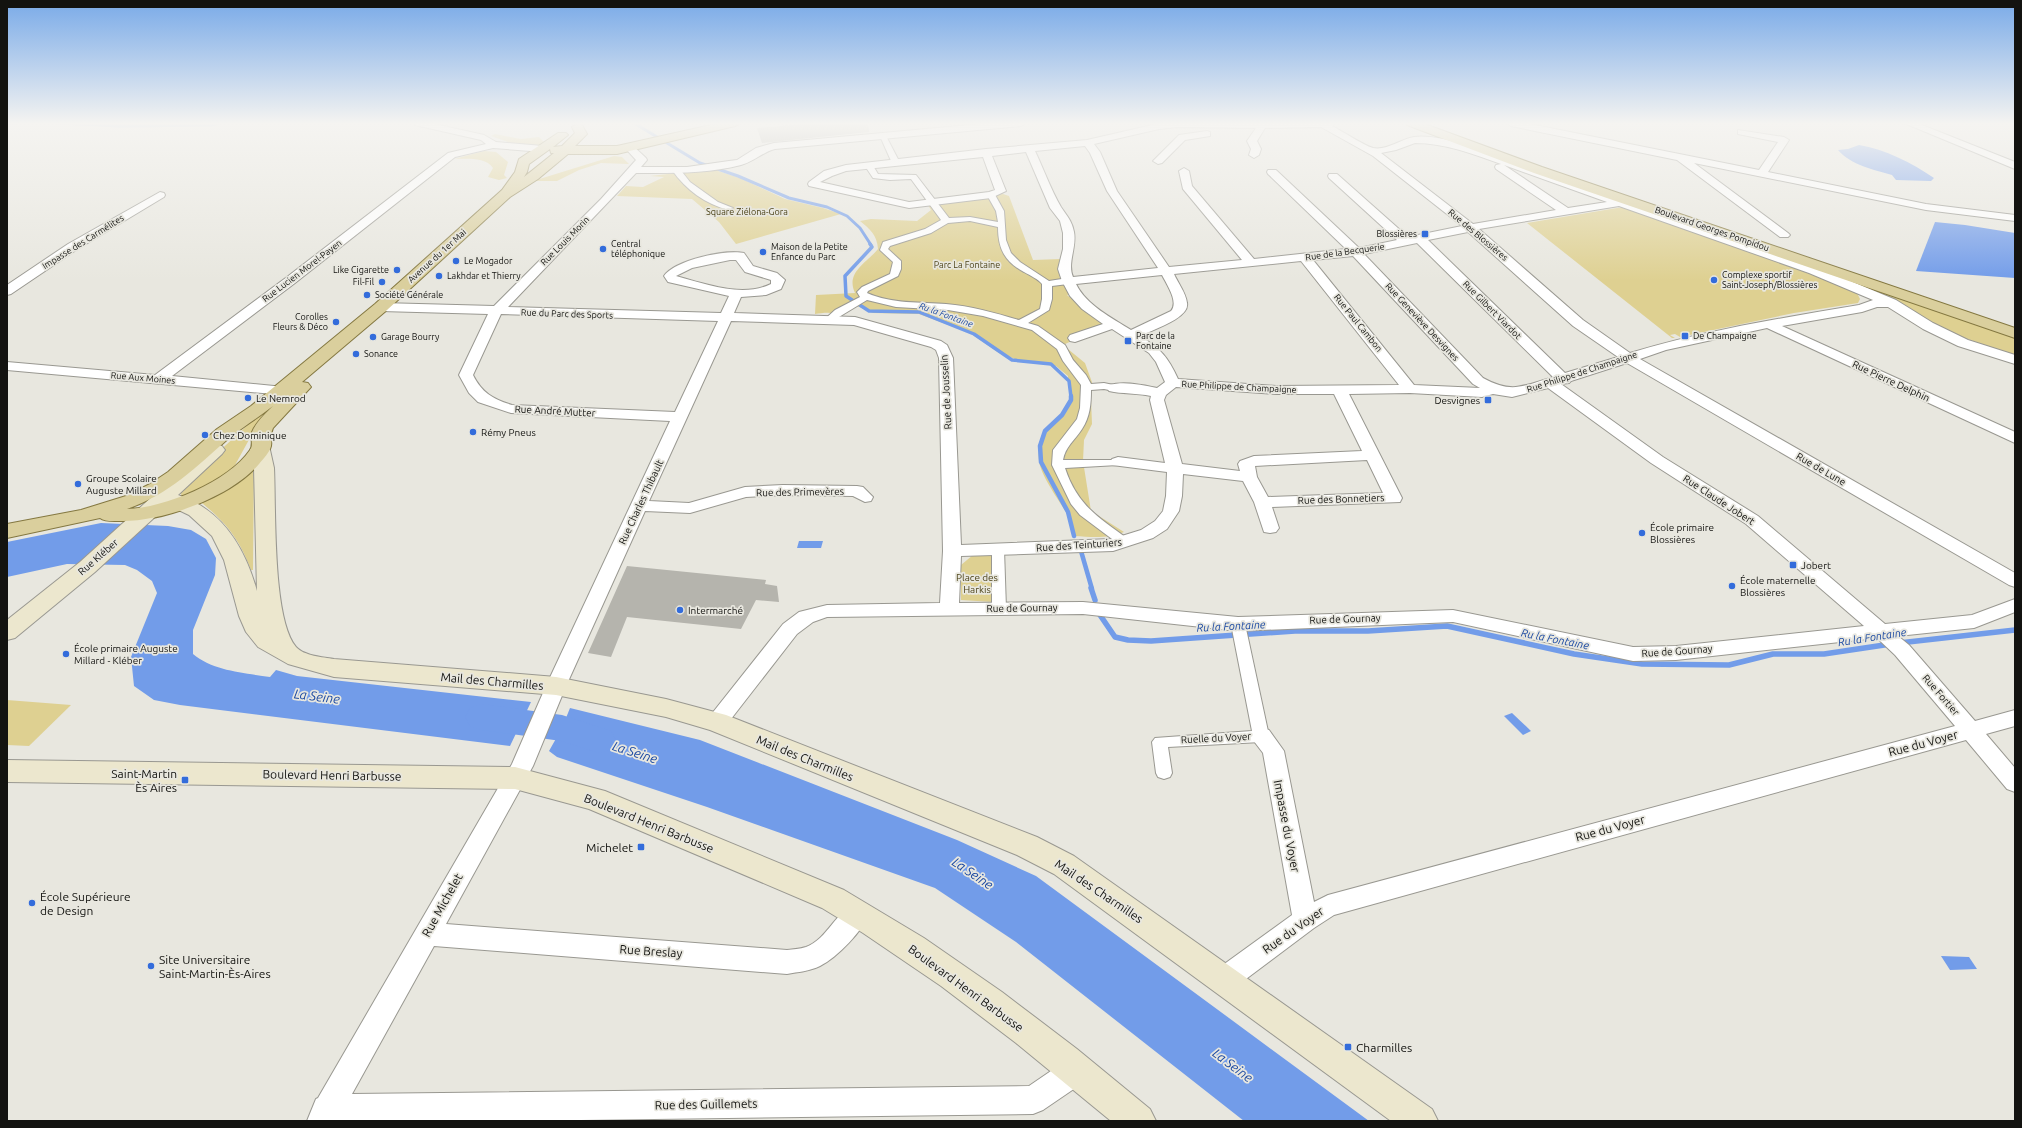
<svg xmlns="http://www.w3.org/2000/svg" width="2022" height="1128" viewBox="0 0 2022 1128" font-family="Ubuntu,sans-serif">
  <style>
    .green { fill: #ded091 }
    .water { fill: #729ce9 }
    .lines { fill: none; stroke-linecap: round; stroke-linejoin: round }
    .stream-far3 { stroke: #729ce9; stroke-width: 3 }
    .stream-far2 { stroke: #729ce9; stroke-width: 3.5 }
    .stream-far1 { stroke: #729ce9; stroke-width: 4.5 }
    .stream { stroke: #729ce9; stroke-width: 5.5 }
    .river { fill: #729ce9; fill-rule: evenodd }
    .building { fill: #b5b4ad }
    .pedestrian-casing { stroke: #999891; stroke-width: 2 }
    .minor-casing { stroke: #999891; stroke-width: 2 }
    .secondary-casing { stroke: #999891; stroke-width: 2 }
    .primary-casing { stroke: #847841; stroke-width: 2 }
    .pedestrian { fill: #fff; fill-rule: evenodd }
    .minor { fill: #fff; fill-rule: evenodd }
    .secondary { fill: #ece7ce; fill-rule: evenodd }
    .primary { fill: #dacf9d; fill-rule: evenodd }
    .poi-dot { fill: #336cdb; stroke: #e8e7df; stroke-width: 1.5 }
    .labels { text-anchor: middle; dominant-baseline: central; stroke-width: 3.5; stroke-linejoin: round; paint-order: stroke }
    .far-park-label { font-size: 9px; fill: #4c4319; stroke: #e8e7df }
    .far-street-label { font-size: 9px; fill: #131310; stroke: #e8e7df }
    .far-poi-label { font-size: 9px; fill: #131310; stroke: #e8e7df; text-anchor: start }
    .far-water-label { font-size: 9px; font-style: italic; fill: #1b49a2; stroke: #e8e7df }
    .street-label { font-size: 10px; fill: #131310; stroke: #e8e7df }
    .poi-label { font-size: 10px; fill: #131310; stroke: #e8e7df; text-anchor: start }
    .park-label { font-size: 10px; fill: #4c4319; stroke: #e8e7df }
    .water-label { font-size: 11px; font-style: italic; fill: #1b49a2; stroke: #e8e7df }
    .near-street-label { font-size: 12px; fill: #131310; stroke: #e8e7df }
    .near-poi-label { font-size: 12px; fill: #131310; stroke: #e8e7df; text-anchor: start }
    .near-water-label { font-size: 13px; font-style: italic; fill: #1b49a2; stroke: #e8e7df }
  </style>
  <rect width="100%" height="100%" fill="#e8e7df"/>
  <g class="green">
    <polygon points="495,134 521,139 539,137 544,142 535,147 503,143 508,142 491,136"/>
    <path d="M484 151 496 152 508 162 504 175 507 178 499 180 488 177 493 168C486 157 466 159 454 159Z"/>
    <polygon points="614,156 622,157 629,164 601,163 579,170 557,181 533,181"/>
    <polygon points="712,169 740,178 785,199 823,208 841,214 736,244 719,222 692,199 617,196 626,186 643,187 664,177 650,176"/>
    <path d="M1003 194 1009 196 1033 260 1061 259C1057 275 1059 282 1071 294L1067 295 1104 326 1063 345 1085 363 1093 385 1088 386 1091 400 1092 424 1084 440 1083 461 1091 511 1124 532C1108 539 1092 537 1074 536 1072 529 1071 521 1068 515 1060 502 1041 476 1039 461 1035 427 1058 430 1068 407 1071 398 1068 386 1068 376L1056 366 1019 361 1006 355 999 353 970 333 919 314 873 313 857 306 840 317C834 311 824 313 815 314L816 295 855 293C845 272 868 262 878 249 877 235 870 229 860 221L871 219 917 221 931 210 928 205Z"/>
    <polygon points="1623,207 1753,252 1752,253 1768,257 1807,271 1857,293 1860,299 1858,303 1794,313 1680,337 1675,334 1670,335 1675,338 1672,338 1527,223"/>
    <polygon points="1845,279 2015,335 2015,356 1951,333"/>
    <polygon points="273,406 262,416 234,467 223,477 187,495 182,496 179,491 186,482 253,420"/>
    <path d="M254 465 253 570H251C239 538 225 521 198 500Z"/>
    <polygon points="992,554 993,602 961,600 961,565 973,555"/>
    <polygon points="7,700 71,705 29,746 7,745"/>
  </g>
  <g class="water">
    <path d="M1859 145C1885 149 1912 163 1934 178L1931 181 1896 180 1892 175C1874 170 1851 165 1838 150L1848 149Z"/>
    <polygon points="1935,222 1965,225 2015,233 2015,278 1916,271"/>
    <path d="M101 523 168 526 191 530 206 539 216 558 215 575 193 630V654C213 671 245 673 270 677L276 670 297 676 531 702 510 746 180 705 154 700 134 686 131 657 157 593 152 581 137 570 125 565 67 564 7 577V542Z"/>
    <polygon points="799,541 823,541 821,548 797,548"/>
    <polygon points="570,708 700,740 957,840 1036,876 1369,1121 1244,1121 1016,942 935,888 707,807 557,757 549,751 562,728"/>
    <polygon points="1512,713 1531,731 1523,735 1504,716"/>
    <polygon points="1941,956 1969,957 1977,969 1950,970"/>
  </g>
  <g class="lines">
    <g class="stream-far3">
      <polyline points="7,123 17,123"/>
      <polyline points="57,123 120,126 211,125 220,123"/>
      <polyline points="634,123 700,163 738,176 789,198 827,207 847,216 860,228 871,245"/>
    </g>
    <polyline class="stream-far2" points="870,244 872,247 845,276 846,296 869,311 919,312 974,334 1012,360 1051,364 1069,381 1071,397"/>
    <g class="stream-far1">
      <polyline points="1071,396 1071,400 1062,415 1045,431 1040,446 1041,462 1068,512 1074,536"/>
      <polyline points="1081,551 1092,589"/>
    </g>
    <g class="stream">
      <polyline points="1091,588 1095,600"/>
      <polyline points="1100,615 1115,637 1128,640 1151,641 1295,631 1368,631 1447,626 1574,654 1642,664 1729,665 1773,654 1824,654 1891,644"/>
      <polyline points="1899,643 2015,630"/>
    </g>
    <polygon class="river" points="482,704 562,715 611,731 616,740 611,749 599,753 561,741 482,730 470,726 465,717 470,708"/>
  </g>
  <g class="building">
    <polygon points="813,123 868,123 869,132 762,143 757,128"/>
    <polygon points="627,566 766,580 765,584 777,586 779,602 756,600 741,629 627,617 611,657 588,653"/>
  </g>
  <g class="lines">
    <defs>
      <g id="pedestrian">
        <polygon points="881,135 886,136 900,163 899,165 892,163 880,136"/>
        <path d="M866 164H872L878 174 916 175 949 218 970 217 998 222 996 211 987 195 994 193 1004 211 1006 240 1011 253 1020 262 1049 281 1068 278 1073 281 1068 284 1052 286V299L1049 310 1028 323 1038 326 1065 345 1073 360 1086 375 1091 384 1104 383 1118 386 1119 388 1114 391 1104 389 1091 390C1091 404 1090 417 1082 429 1075 440 1065 447 1063 460H1122L1124 462 1118 465 1065 468C1077 505 1099 518 1128 539L1130 542 1128 545H1120L1080 515 1071 504 1052 465 1053 450 1077 419 1080 408 1081 385 1063 361 1057 349 1032 330 983 316 948 310 896 307 867 300 829 323 824 320 835 310 860 297 857 292 862 287 890 274 893 262 880 250 883 242 925 229 941 220 911 179 890 180 873 178 865 166ZM970 221 998 227C998 249 1005 262 1024 272 1031 276 1038 279 1042 284V299L1040 309 1019 320C995 313 971 306 946 304 920 302 892 304 867 293L868 291 898 276 901 269V261L888 249 890 246 931 233 948 223Z"/>
        <path d="M673 168H679L690 182 718 202 733 208 729 210C705 204 686 190 672 170Z"/>
        <polygon points="998,545 1003,546 1004,549 1006,609 1004,612 994,612 992,609 992,549 993,546"/>
        <polygon points="1238,619 1243,621 1245,624 1269,736 1266,740 1261,742 1168,747 1172,773 1170,777 1164,779 1158,777 1156,773 1152,742 1155,738 1252,731 1231,624 1233,621"/>
      </g>
      <g id="minor">
        <polygon points="413,123 430,123 484,135 496,142 543,146 548,149 543,152 493,148 455,157 295,283 172,376 284,387 289,395 282,406 272,406 270,403 274,394 7,370 7,362 155,375 287,277 448,153 486,144 481,140 415,125"/>
        <path d="M991 123H1026L1021 126 775 149C763 152 753 162 741 165 707 174 671 173 636 173L508 307 721 313 729 296 668 282 664 276C675 260 726 249 744 253L753 266 777 273 785 280 781 289 766 295 741 297 734 313 855 317 941 341 947 345 953 358 961 545 1112 539 1141 530 1155 521 1163 511 1166 496 1167 472 1112 465 1110 462 1112 459 1118 457 1165 463 1150 400 1151 396C1137 393 1122 394 1109 391L1107 388 1109 385C1125 381 1141 385 1157 388L1165 382 1156 362 1149 353 1112 329 1075 342 1070 341 1068 338 1070 335 1103 324 1082 309 1070 296 1062 281 1058 269 1063 249V233L1060 221 1050 208 1026 152 992 156 1006 191 991 198 909 208 809 186 808 184 809 182 824 171 846 165 986 149 1087 140 1161 123H1336L1332 126C1342 131 1363 145 1373 148 1386 151 1401 139 1414 137 1428 135 1445 139 1459 143L1817 267 1896 300 1933 323 1968 340 2015 355V364L1958 346 1923 329 1888 307H1877L1862 312 1782 326 2015 432V443L1767 328 1666 350 1640 359 2015 573V587L2009 585 1627 363 1571 381 1569 383 1561 384 1663 457 1758 516 1885 624 1972 615 2015 599V612L1974 628 1898 636 1909 645 1975 721 2015 710V726L1986 734 2015 768V792L2007 789 1966 740 1334 915 1314 928 1234 988 1225 991 1216 988 1212 979 1216 970 1292 915 1263 753 1250 736 1253 730 1261 728 1269 730 1284 751 1314 902 1328 895 1955 726 1895 655 1877 638 1676 660 1633 661 1453 622 1238 631 1083 614 827 617 813 622 797 634 724 728 717 730 710 728 706 722 710 716 783 624 799 612 827 605 940 603 943 551 939 358 936 350 931 347 854 325 731 321 649 501 689 503 745 487 783 485 857 486 863 487 873 497 871 501 865 502 853 496 783 495 746 497 690 513 645 511 566 686 533 766 446 924 787 950C793 949 800 949 806 947 828 939 836 910 858 902L867 905 870 913C862 931 838 957 820 966 810 971 798 972 787 974L434 946 352 1094 1029 1086 1067 1060 1077 1056 1087 1060 1091 1070 1087 1080 1043 1110 1033 1114 507 1121H307L316 1099 318 1098 512 764 546 686 670 421 511 413 478 402 469 393 459 375 488 314 381 311 375 307 381 303 494 306 601 199 636 160 626 149 624 147 626 145H632L646 158 647 160 641 167H687L729 161 737 160 756 148 774 143ZM1177 127 1256 128 1247 141 1251 149 1249 155 1254 158 1259 155 1261 149 1257 141 1265 128 1321 127 1373 156 1462 226 1408 237 1337 174H1329L1328 176 1329 178 1397 240 1359 248 1276 170H1268L1267 172 1268 174 1346 249 1254 259 1192 186 1189 171 1184 168 1179 171 1183 189 1242 260 1169 267 1117 191 1100 152 1094 144 1159 129ZM1415 143C1445 143 1473 154 1501 164L1496 165 1495 167 1496 169 1556 210 1473 224 1381 153 1396 150ZM1085 146 1090 153 1107 191 1158 268 1073 277C1067 263 1077 247 1074 232 1072 221 1067 216 1061 207 1051 190 1044 170 1035 151ZM983 157 995 190 989 192 909 202 820 182 832 176 846 171ZM1504 165 1607 202 1568 208ZM1619 206 1809 273 1873 300 1859 305C1783 318 1705 330 1630 353L1583 320 1479 229ZM1468 232 1573 326 1618 357 1565 373 1428 240ZM1417 243 1553 377C1523 386 1512 394 1483 378L1364 254ZM1353 256 1473 384 1480 388 1414 385 1313 260ZM730 260H736L745 272 771 280V284C742 298 706 284 676 276L692 268ZM1301 261 1399 385 1276 386 1178 379C1168 357 1161 349 1140 336 1152 330 1190 318 1187 303 1186 293 1178 283 1174 274ZM1162 275C1167 285 1179 302 1171 311L1131 330C1112 318 1086 305 1076 284ZM501 314 718 321 675 412 512 405C493 399 482 393 473 375ZM1176 387 1276 394H1334L1362 451 1254 456 1240 461 1238 464 1240 471 1182 464 1164 400 1166 395ZM1548 388 1651 463 1746 524 1864 626 1676 646 1633 647 1453 610 1238 617 1083 602 959 603 961 556 1113 551 1153 538 1167 529 1179 511 1182 496 1183 474 1243 481 1254 502 1264 532 1270 533 1276 532 1279 528 1272 507 1400 502 1402 498 1349 394 1410 393 1482 397 1493 394 1512 397ZM1367 460 1383 493 1268 497 1257 477 1255 466Z"/>
        <polygon points="1506,123 1525,123 1759,170 1778,142 1738,134 1738,130 1784,137 1789,140 1768,172 1926,204 2015,215 2015,221 1926,210 1694,163 1788,233 1790,235 1788,237 1780,237 1677,160 1511,126"/>
        <polygon points="1904,123 1917,123 2015,162 2015,169"/>
        <polygon points="1207,131 1210,132 1210,136 1185,140 1162,163 1158,164 1153,161 1179,135"/>
        <polygon points="160,192 164,193 165,195 164,197 76,250 11,294 7,295 7,285 68,244"/>
      </g>
      <g id="secondary">
        <path d="M215 444 222 446 225 450 222 454 178 495C223 510 245 548 257 591L254 468 250 450 253 446 260 444 267 446 270 450 274 468C276 507 272 619 296 647 304 656 323 657 334 659L556 677 666 699 726 715 1037 837 1074 856 1432 1109 1438 1121H1391L1054 874 1017 855 710 730 666 717 556 695 334 677 288 664 258 647 246 632 239 616 224 560 212 536 189 515 168 505 95 572 15 638 7 640V620L80 562 208 446Z"/>
        <polygon points="7,760 515,767 605,791 844,890 924,938 1002,992 1077,1049 1150,1109 1156,1121 1111,1121 1016,1043 941,986 863,933 822,908 589,809 515,789 7,782"/>
      </g>
      <g id="primary">
        <path d="M720 123H741L735 126 617 154H568L538 179 510 197 387 310 302 382 308 383 311 387 273 428C270 434 272 439 271 446 270 452 263 459 259 464 231 497 163 522 120 521 113 521 105 522 100 518L7 538V524L81 510 126 496 150 484 168 472 217 429 251 406 375 304 502 190 515 172 519 159 558 133H566L568 135 553 147 562 146 575 133 572 127 578 124 582 125 587 134 575 146H617ZM550 149 551 153H554L524 177 527 172 529 164ZM273 406C266 413 256 422 252 432 250 438 254 445 250 450 228 482 164 508 127 509 170 494 196 467 229 438 243 427 259 417 273 406Z"/>
        <polygon points="1405,123 1422,123 1542,167 2015,328 2015,338 1534,173 1407,125"/>
      </g>
    </defs>
    <use href="#pedestrian" class="pedestrian-casing"/>
    <use href="#minor" class="minor-casing"/>
    <use href="#secondary" class="secondary-casing"/>
    <use href="#primary" class="primary-casing"/>
    <use href="#pedestrian" class="pedestrian"/>
    <use href="#minor" class="minor"/>
    <use href="#secondary" class="secondary"/>
    <use href="#primary" class="primary"/>
  </g>
  <linearGradient id="sky" x2="0" y2="1"><stop stop-color="#79aae8"/><stop offset="0.44" stop-color="#f5f4f1"/><stop offset="1" stop-color="#f5f4f1" stop-opacity="0"/></linearGradient>
  <rect width="2022" height="281" fill="url(#sky)"/>
  <g class="poi-dot">
    <rect x="1421" y="230" width="8" height="8" rx="2"/>
    <circle cx="603" cy="249" r="4"/>
    <circle cx="763" cy="252" r="4"/>
    <circle cx="456" cy="261" r="4"/>
    <circle cx="397" cy="270" r="4"/>
    <circle cx="439" cy="276" r="4"/>
    <circle cx="1714" cy="280" r="4"/>
    <circle cx="382" cy="282" r="4"/>
    <circle cx="367" cy="295" r="4"/>
    <circle cx="336" cy="322" r="4"/>
    <rect x="1681" y="332" width="8" height="8" rx="2"/>
    <circle cx="373" cy="337" r="4"/>
    <rect x="1124" y="337" width="8" height="8" rx="2"/>
    <circle cx="356" cy="354" r="4"/>
    <circle cx="248" cy="398" r="4"/>
    <rect x="1484" y="396" width="8" height="8" rx="2"/>
    <circle cx="473" cy="432" r="4"/>
    <circle cx="205" cy="435" r="4"/>
    <circle cx="78" cy="484" r="4"/>
    <circle cx="1642" cy="533" r="4"/>
    <rect x="1789" y="561" width="8" height="8" rx="2"/>
    <circle cx="1732" cy="586" r="4"/>
    <circle cx="680" cy="610" r="4"/>
    <circle cx="66" cy="654" r="4"/>
    <rect x="181" y="776" width="8" height="8" rx="2"/>
    <rect x="637" y="843" width="8" height="8" rx="2"/>
    <circle cx="32" cy="903" r="4"/>
    <circle cx="151" cy="966" r="4"/>
    <rect x="1344" y="1043" width="8" height="8" rx="2"/>
  </g>
  <g class="labels">
    <g class="far-park-label">
      <text x="747" y="212">Square Ziélona-Gora</text>
      <text x="967" y="265">Parc La Fontaine</text>
    </g>
    <g class="far-street-label">
      <text transform="translate(1712 229) rotate(19)">Boulevard Georges Pompidou</text>
      <text transform="translate(1478 235) rotate(40)">Rue des Blossières</text>
      <text transform="translate(565 241) rotate(-45)">Rue Louis Morin</text>
      <text transform="translate(83 242) rotate(-32)">Impasse des Carmélites</text>
      <text transform="translate(1345 252) rotate(-8)">Rue de la Becquerie</text>
      <text transform="translate(437 256) rotate(-42)">Avenue du 1er Mai</text>
      <text transform="translate(302 271) rotate(-37)">Rue Lucien Morel-Payen</text>
      <text transform="translate(1492 310) rotate(45)">Rue Gilbert Viardot</text>
      <text transform="translate(567 314) rotate(2)">Rue du Parc des Sports</text>
      <text transform="translate(1422 322) rotate(47)">Rue Geneviève Desvignes</text>
      <text transform="translate(1358 323) rotate(51)">Rue Paul Cambon</text>
      <text transform="translate(1582 372) rotate(-18)">Rue Philippe de Champaigne</text>
      <text transform="translate(143 378) rotate(5)">Rue Aux Moines</text>
      <text transform="translate(1239 387) rotate(3)">Rue Philippe de Champaigne</text>
    </g>
    <g class="far-poi-label">
      <text x="1417" y="234" text-anchor="end">Blossières</text>
      <text x="611" y="244">Central<tspan x="611" dy="10">téléphonique</tspan></text>
      <text x="771" y="247">Maison de la Petite<tspan x="771" dy="10">Enfance du Parc</tspan></text>
      <text x="464" y="261">Le Mogador</text>
      <text x="389" y="270" text-anchor="end">Like Cigarette</text>
      <text x="1722" y="275">Complexe sportif<tspan x="1722" dy="10">Saint-Joseph/Blossières</tspan></text>
      <text x="447" y="276">Lakhdar et Thierry</text>
      <text x="374" y="282" text-anchor="end">Fil-Fil</text>
      <text x="375" y="295">Société Générale</text>
      <text x="328" y="317" text-anchor="end">Corolles<tspan x="328" dy="10">Fleurs &amp; Déco</tspan></text>
      <text x="1136" y="336">Parc de la<tspan x="1136" dy="10">Fontaine</tspan></text>
      <text x="1693" y="336">De Champaigne</text>
      <text x="381" y="337">Garage Bourry</text>
      <text x="364" y="354">Sonance</text>
    </g>
    <g class="far-water-label">
      <text transform="translate(946 315) rotate(20)">Ru la Fontaine</text>
    </g>
    <g class="street-label">
      <text transform="translate(1891 381) rotate(25)">Rue Pierre Delphin</text>
      <text transform="translate(946 392) rotate(-93)">Rue de Jousselin</text>
      <text transform="translate(555 411) rotate(3)">Rue André Mutter</text>
      <text transform="translate(1821 469) rotate(30)">Rue de Lune</text>
      <text transform="translate(800 492) rotate(-1)">Rue des Primevères</text>
      <text transform="translate(1341 499) rotate(-2)">Rue des Bonnetiers</text>
      <text transform="translate(1719 500) rotate(33)">Rue Claude Jobert</text>
      <text transform="translate(641 502) rotate(-65)">Rue Charles Thibault</text>
      <text transform="translate(1079 545) rotate(-4)">Rue des Teinturiers</text>
      <text transform="translate(98 557) rotate(-41)">Rue Kléber</text>
      <text transform="translate(1022 608) rotate(-1)">Rue de Gournay</text>
      <text transform="translate(1345 619) rotate(-2)">Rue de Gournay</text>
      <text transform="translate(1677 651) rotate(-4)">Rue de Gournay</text>
      <text transform="translate(1941 695) rotate(49)">Rue Fortier</text>
      <text transform="translate(1216 738) rotate(-3)">Ruelle du Voyer</text>
    </g>
    <g class="poi-label">
      <text x="256" y="398">Le Nemrod</text>
      <text x="1480" y="400" text-anchor="end">Desvignes</text>
      <text x="481" y="432">Rémy Pneus</text>
      <text x="213" y="435">Chez Dominique</text>
      <text x="86" y="478">Groupe Scolaire<tspan x="86" dy="12">Auguste Millard</tspan></text>
      <text x="1650" y="527">École primaire<tspan x="1650" dy="12">Blossières</tspan></text>
      <text x="1801" y="565">Jobert</text>
      <text x="1740" y="580">École maternelle<tspan x="1740" dy="12">Blossières</tspan></text>
      <text x="688" y="610">Intermarché</text>
      <text x="74" y="648">École primaire Auguste<tspan x="74" dy="12">Millard - Kléber</tspan></text>
    </g>
    <g class="park-label">
      <text x="977" y="577">Place des<tspan x="977" dy="12">Harkis</tspan></text>
    </g>
    <g class="water-label">
      <text transform="translate(1231 626) rotate(-3)">Ru la Fontaine</text>
      <text transform="translate(1872 637) rotate(-9)">Ru la Fontaine</text>
      <text transform="translate(1555 639) rotate(11)">Ru la Fontaine</text>
    </g>
    <g class="near-street-label">
      <text transform="translate(492 681) rotate(5)">Mail des Charmilles</text>
      <text transform="translate(1923 743) rotate(-15)">Rue du Voyer</text>
      <text transform="translate(805 758) rotate(22)">Mail des Charmilles</text>
      <text transform="translate(332 775) rotate(1)">Boulevard Henri Barbusse</text>
      <text transform="translate(649 823) rotate(22)">Boulevard Henri Barbusse</text>
      <text transform="translate(1287 826) rotate(79)">Impasse du Voyer</text>
      <text transform="translate(1610 828) rotate(-15)">Rue du Voyer</text>
      <text transform="translate(1099 891) rotate(34)">Mail des Charmilles</text>
      <text transform="translate(442 905) rotate(-61)">Rue Michelet</text>
      <text transform="translate(1293 930) rotate(-35)">Rue du Voyer</text>
      <text transform="translate(651 951) rotate(4)">Rue Breslay</text>
      <text transform="translate(966 988) rotate(36)">Boulevard Henri Barbusse</text>
      <text transform="translate(706 1104) rotate(-1)">Rue des Guillemets</text>
    </g>
    <g class="near-poi-label">
      <text x="177" y="773" text-anchor="end">Saint-Martin<tspan x="177" dy="14">Ès Aires</tspan></text>
      <text x="633" y="847" text-anchor="end">Michelet</text>
      <text x="40" y="896">École Supérieure<tspan x="40" dy="14">de Design</tspan></text>
      <text x="159" y="959">Site Universitaire<tspan x="159" dy="14">Saint-Martin-Ès-Aires</tspan></text>
      <text x="1356" y="1047">Charmilles</text>
    </g>
    <g class="near-water-label">
      <text transform="translate(317 696) rotate(7)">La Seine</text>
      <text transform="translate(635 752) rotate(18)">La Seine</text>
      <text transform="translate(973 873) rotate(34)">La Seine</text>
      <text transform="translate(1233 1065) rotate(37)">La Seine</text>
    </g>
  </g>
  <rect width="2022" height="1128" fill="none" stroke="#131310" stroke-width="16"/>
</svg>
